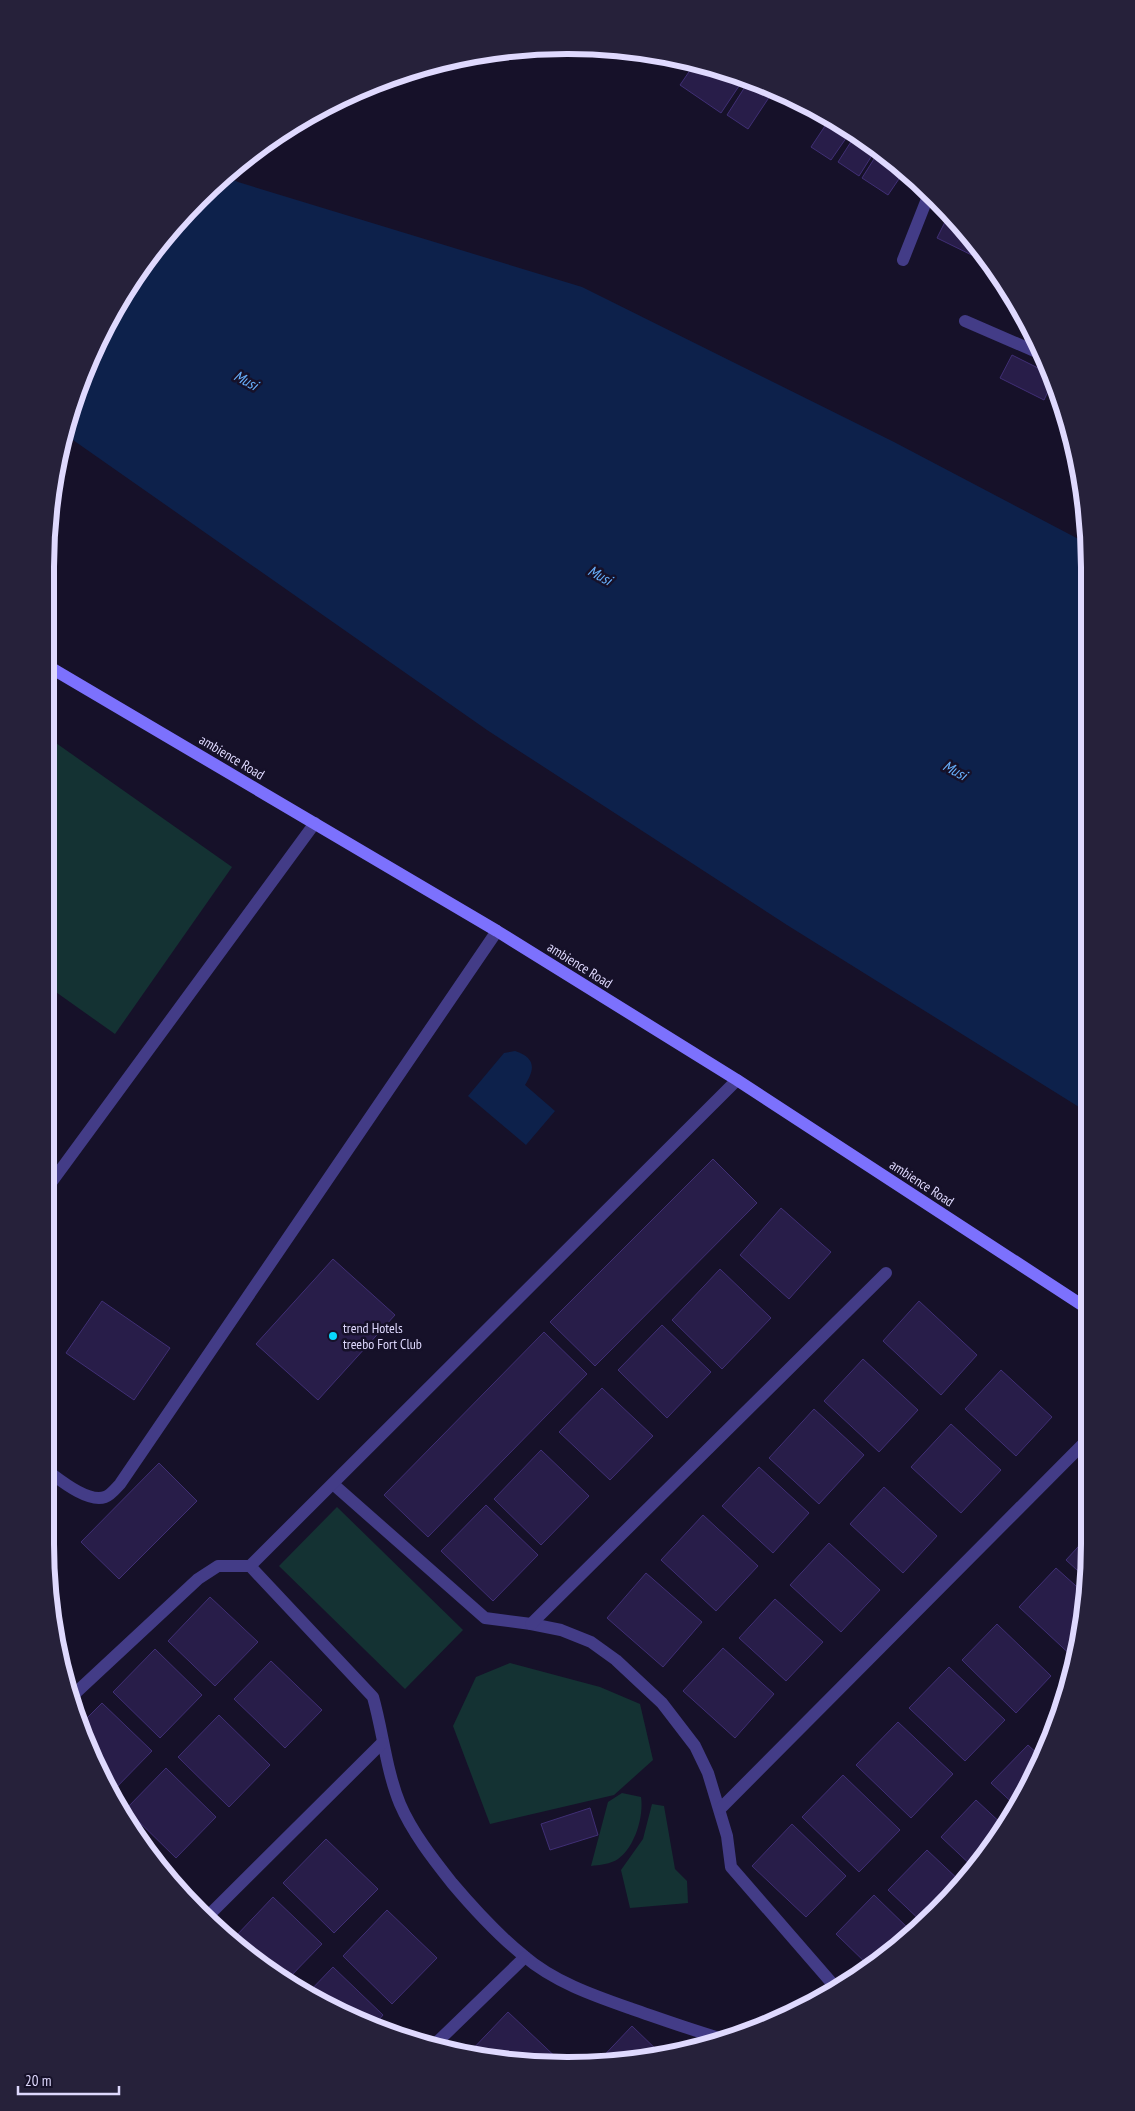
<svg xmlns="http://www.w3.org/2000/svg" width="1135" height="2111" viewBox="0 0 1135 2111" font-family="'PT Sans Narrow',sans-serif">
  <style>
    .green { fill: #143233 }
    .water { fill: #0d214b }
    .building { fill: #281d49; stroke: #402f75 }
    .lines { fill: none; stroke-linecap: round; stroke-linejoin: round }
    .street { stroke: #433c87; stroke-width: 12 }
    .secondary { stroke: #7c71fd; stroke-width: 12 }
    .poi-dot { fill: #08d7fb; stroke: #161129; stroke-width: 2 }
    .labels { text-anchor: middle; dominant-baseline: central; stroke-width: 5; stroke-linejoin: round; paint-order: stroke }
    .street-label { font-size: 14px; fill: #dfd9fe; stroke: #161129 }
    .poi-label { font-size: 14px; fill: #dfd9fe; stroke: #161129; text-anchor: start }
    .water-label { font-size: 15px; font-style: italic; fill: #69b1fd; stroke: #161129 }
    .rim { fill: none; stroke: #dfd9fe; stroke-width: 6 }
  </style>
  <rect width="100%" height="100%" fill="#161129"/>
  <g class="green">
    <polygon points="46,736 232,867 115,1034 46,985"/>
    <polygon points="337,1507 463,1630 405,1689 279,1566"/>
    <polygon points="510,1663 600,1687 640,1704 653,1760 614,1795 490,1824 453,1726 476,1677"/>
    <path d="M622 1793 641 1797C644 1816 635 1847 618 1859 611 1864 599 1865 591 1866L608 1802Z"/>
    <polygon points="652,1804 664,1806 675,1869 687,1881 688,1903 630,1908 621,1870 643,1839"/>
  </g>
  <g class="water">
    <polygon points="225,176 238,182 582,287 894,442 1086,543 1087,1112 787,925 487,730 63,433 115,307 174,223"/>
    <path d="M515 1051C536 1058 535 1069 525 1085L555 1111 526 1145 468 1096 504 1053Z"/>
  </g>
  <g class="building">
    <polygon points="695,63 735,73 745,77 721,113 680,85"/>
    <polygon points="750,79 774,90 748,129 727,115"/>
    <polygon points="831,117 851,131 831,160 811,147"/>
    <polygon points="856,134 876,149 859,176 838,162"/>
    <polygon points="879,151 905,170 888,195 862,178"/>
    <polygon points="948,216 992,265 937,238"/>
    <polygon points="1012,355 1050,374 1053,381 1044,400 1000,378"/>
    <polygon points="713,1159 757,1203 595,1366 550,1322"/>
    <polygon points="781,1208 831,1252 789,1299 740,1255"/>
    <polygon points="333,1259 395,1315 318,1400 256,1344"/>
    <polygon points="720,1269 771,1318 722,1369 672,1320"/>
    <polygon points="102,1301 170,1348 134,1400 66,1353"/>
    <polygon points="919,1301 977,1355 941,1395 883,1341"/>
    <polygon points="662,1325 711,1372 667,1418 618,1370"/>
    <polygon points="544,1332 587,1374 428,1537 384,1495"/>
    <polygon points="863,1359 918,1410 879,1452 824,1401"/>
    <polygon points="1001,1370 1052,1417 1016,1456 965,1409"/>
    <polygon points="602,1388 653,1436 610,1480 559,1432"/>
    <polygon points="814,1409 864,1455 819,1504 769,1458"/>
    <polygon points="951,1424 1001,1470 961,1513 911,1467"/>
    <polygon points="541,1450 589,1496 541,1545 494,1499"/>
    <polygon points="159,1463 197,1501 119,1579 81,1542"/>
    <polygon points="759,1467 809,1513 773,1553 722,1506"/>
    <polygon points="884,1487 937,1536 903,1573 850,1524"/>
    <polygon points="486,1505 538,1555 493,1601 441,1551"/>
    <polygon points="703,1515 758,1566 716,1611 661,1560"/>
    <polygon points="1089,1535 1089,1577 1088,1580 1066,1560"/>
    <polygon points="829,1543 880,1590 841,1632 790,1585"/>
    <polygon points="1056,1568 1086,1595 1075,1659 1019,1607"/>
    <polygon points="646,1573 702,1622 663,1667 607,1618"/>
    <polygon points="210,1597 258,1642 215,1686 168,1641"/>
    <polygon points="775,1599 823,1642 786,1681 739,1638"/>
    <polygon points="997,1624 1051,1676 1016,1713 962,1660"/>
    <polygon points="723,1648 774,1694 735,1738 683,1691"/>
    <polygon points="155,1649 202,1695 160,1738 113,1692"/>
    <polygon points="271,1661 322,1710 285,1748 234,1699"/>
    <polygon points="949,1667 1005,1720 965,1761 909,1708"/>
    <polygon points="102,1703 152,1751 111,1793 79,1726"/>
    <polygon points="219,1715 270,1765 229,1807 178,1757"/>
    <polygon points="898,1722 953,1774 911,1818 856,1765"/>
    <polygon points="1028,1745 1040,1756 1018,1808 991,1783"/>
    <polygon points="166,1768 216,1817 176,1858 126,1809"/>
    <polygon points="843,1775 900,1830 859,1872 802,1817"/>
    <polygon points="976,1800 1005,1827 975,1869 941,1837"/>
    <polygon points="590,1808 598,1835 550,1850 541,1824"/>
    <polygon points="792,1824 846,1876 806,1917 752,1866"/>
    <polygon points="326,1839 378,1889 334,1933 283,1883"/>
    <polygon points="927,1850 962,1883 924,1924 888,1890"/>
    <polygon points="874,1895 914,1934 871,1968 836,1934"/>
    <polygon points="273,1897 322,1944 285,1982 275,1976 235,1937"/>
    <polygon points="387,1910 437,1958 392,2004 343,1956"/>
    <polygon points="333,1967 383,2015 372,2028 307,1994"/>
    <polygon points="508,2012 563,2064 562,2065 533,2065 468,2054"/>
    <polygon points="632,2026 662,2055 595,2065"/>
  </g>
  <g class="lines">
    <g class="street">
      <polyline points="903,260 929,194"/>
      <polyline points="965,321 1039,353"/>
      <polyline points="45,1191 315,823"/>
      <path d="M45 1469C59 1479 87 1503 105 1497 111 1495 116 1488 120 1484L497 931"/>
      <polyline points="333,1484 485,1618 531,1624 561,1630 591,1642 616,1660 662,1703 695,1746 708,1773 727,1836 731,1867 837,1989"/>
      <path d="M250 1566 373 1697C383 1732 386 1770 400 1804 412 1832 433 1859 452 1883 474 1909 498 1935 524 1956 554 1982 595 1996 632 2009 664 2020 694 2031 726 2040"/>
      <polyline points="531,1624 886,1273"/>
      <polyline points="69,1699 198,1579 218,1566 250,1566 737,1080"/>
      <polyline points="720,1809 1088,1439"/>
      <polyline points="206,1918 382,1743"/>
      <polyline points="431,2048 525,1957"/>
    </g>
    <polyline class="secondary" points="46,665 497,931 737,1080 1088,1309"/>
  </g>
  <circle class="poi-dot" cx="333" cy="1336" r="5"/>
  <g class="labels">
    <g class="street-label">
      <text transform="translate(232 757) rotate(31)">ambience Road</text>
      <text transform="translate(580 965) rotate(32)">ambience Road</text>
      <text transform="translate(922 1183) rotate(33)">ambience Road</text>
    </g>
    <g class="poi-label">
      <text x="343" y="1328">trend Hotels<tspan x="343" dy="16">treebo Fort Club</tspan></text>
    </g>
    <g class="water-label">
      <text transform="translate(246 380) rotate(29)">Musi</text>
      <text transform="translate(600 575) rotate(29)">Musi</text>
      <text transform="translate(955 770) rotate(29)">Musi</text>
    </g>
  </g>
  <path d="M0 0H1135V2111H0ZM567 54H568A513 513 0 0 1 1081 567V1544A513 513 0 0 1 568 2057H567A513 513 0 0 1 54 1544V567A513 513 0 0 1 567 54Z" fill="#26213a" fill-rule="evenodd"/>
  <path class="rim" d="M567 54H568A513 513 0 0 1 1081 567V1544A513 513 0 0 1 568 2057H567A513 513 0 0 1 54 1544V567A513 513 0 0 1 567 54Z"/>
  <path d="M18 2086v8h101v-8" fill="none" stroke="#dfd9fe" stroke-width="2.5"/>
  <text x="25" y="2086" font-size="15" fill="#dfd9fe" stroke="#161129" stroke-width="4" paint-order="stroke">20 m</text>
</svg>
